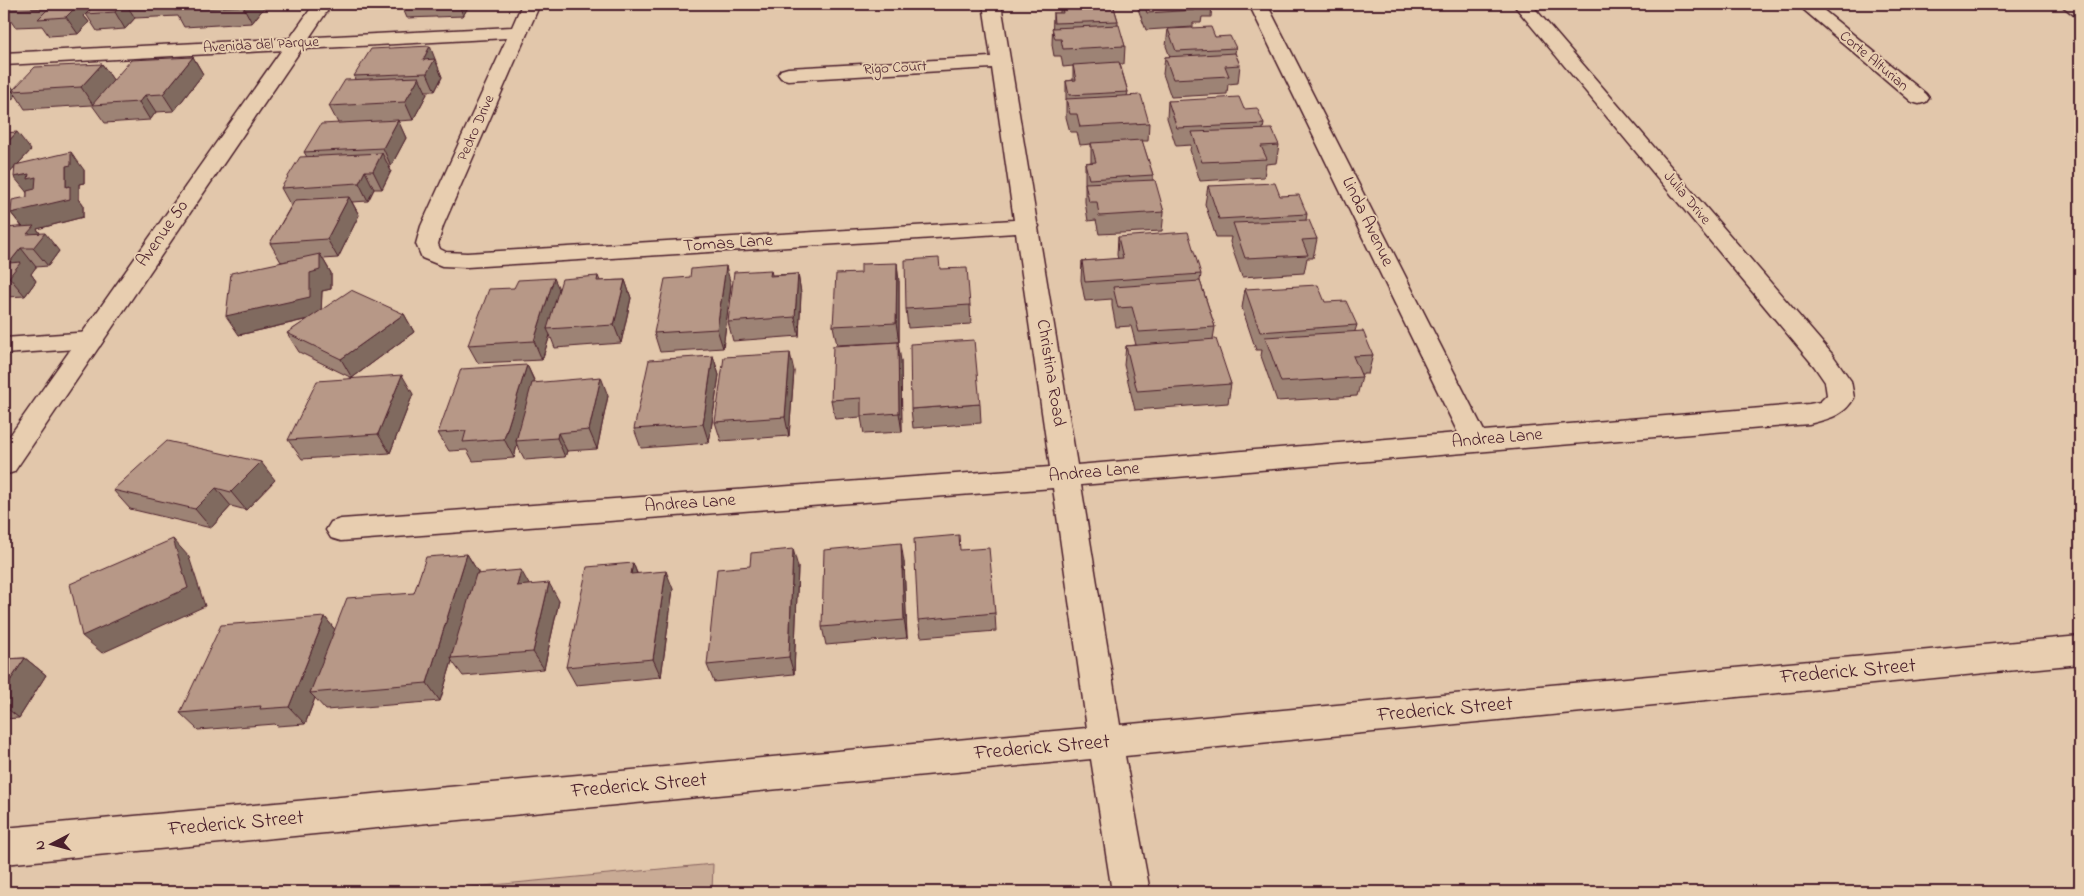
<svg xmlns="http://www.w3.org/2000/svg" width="2084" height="896" viewBox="0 0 2084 896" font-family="'Indie Flower',sans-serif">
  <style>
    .green { fill: #c9ab95; stroke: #8a6560 }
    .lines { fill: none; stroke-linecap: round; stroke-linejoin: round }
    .minor-casing { stroke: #4a1f2b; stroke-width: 3 }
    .major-casing { stroke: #4a1f2b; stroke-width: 3 }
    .minor { fill: #e8ceb0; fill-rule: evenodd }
    .major { fill: #e8ceb0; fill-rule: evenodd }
    .wall { fill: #9d8374; stroke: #4a1f2b }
    .shaded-wall { fill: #806a5e; stroke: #4a1f2b }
    .building { fill: #b79887; stroke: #4a1f2b }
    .labels { text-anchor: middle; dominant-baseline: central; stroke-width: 4; stroke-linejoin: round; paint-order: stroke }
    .far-street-label { font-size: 15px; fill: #4a1f2b; stroke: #e8ceb0 }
    .street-label { font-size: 18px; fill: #4a1f2b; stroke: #e8ceb0 }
    .near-street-label { font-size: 21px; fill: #4a1f2b; stroke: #e8ceb0 }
  </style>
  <rect width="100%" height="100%" fill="#e2c7ab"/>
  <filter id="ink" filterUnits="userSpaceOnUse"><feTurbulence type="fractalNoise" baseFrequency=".02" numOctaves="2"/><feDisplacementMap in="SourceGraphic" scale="10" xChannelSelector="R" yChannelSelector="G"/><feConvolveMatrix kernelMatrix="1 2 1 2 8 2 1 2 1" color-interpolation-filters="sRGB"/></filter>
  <g filter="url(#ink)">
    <polygon class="green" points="713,864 712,892 418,892 452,889"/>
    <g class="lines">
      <defs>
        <g id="minor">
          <path d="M522 4H540L443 226 438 244 440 249 446 252 467 253 1014 220 992 68 788 80 781 78 778 74 781 70 788 68 991 57 983 4H1001L1037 223 1039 226 1038 228 1077 465 1458 433 1249 4H1267L1484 431 1809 404 1820 402 1827 395 1825 382 1814 366 1513 4H1531L1832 354 1851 381 1854 398C1844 416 1828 419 1809 424L1081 485 1120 725 2080 636V664L1125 756 1150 892H1112L1091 759 4 864V828L1087 728 1053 488 341 541 331 538 326 530 331 522 341 519 1050 467 1016 233 467 267 442 266 422 258 416 244 421 226 507 38 4 65V53L512 27Z"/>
          <polygon points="1797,4 1816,4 1926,94 1929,98 1926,102 1919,104 1912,102"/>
          <polygon points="2060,4 2080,4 2080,16 2074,15"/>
          <polygon points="91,332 100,334 104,340 100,346 91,348 4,354 4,338"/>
        </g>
        <polygon id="major" points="314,4 332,4 14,472 4,475 4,444"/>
      </defs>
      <use href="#minor" class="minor-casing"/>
      <use href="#major" class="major-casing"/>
      <use href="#minor" class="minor"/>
      <use href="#major" class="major"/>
    </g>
    <g class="wall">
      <polygon points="4,4 87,4 90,9 96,4 267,4 252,23 184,27 178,16 135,18 125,29 97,31 86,14 84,16 89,22 78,34 49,36 42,26 15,27 8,17 4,19"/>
      <polygon points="401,4 470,4 463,16 407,18"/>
      <polygon points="1060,4 1113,4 1118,21 1118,25 1125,46 1124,64 1120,64 1128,92 1127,96 1149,123 1148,141 1142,141 1153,175 1153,180 1164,212 1162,231 1099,234 1096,220 1088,221 1085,202 1085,163 1091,162 1091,144 1080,145 1077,132 1070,132 1066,117 1066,81 1073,80 1073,66 1063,67 1061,56 1054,56 1052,45 1053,13 1060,13"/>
      <polygon points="1137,4 1212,4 1211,17 1202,17 1201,23 1193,23 1193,27 1146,30 1138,9 1139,5 1138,5"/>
      <polygon points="1168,29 1215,37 1236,48 1235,53 1240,65 1238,83 1228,84 1227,94 1171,97 1163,74 1165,57 1170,57 1166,46"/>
      <polygon points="193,57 203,74 174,111 156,112 150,120 105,123 92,105 25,109 16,95 4,108 4,76 14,90 102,64 113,80"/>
      <polygon points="438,63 437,65 442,77 435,91 425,91 427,94 413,120 398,121 406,138 391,166 389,166 391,171 382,189 374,189 368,201 352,202 359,215 338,258 323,259 331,273 331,289 322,291 321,310 404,314 414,332 352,378 299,352 287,333 309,319 239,335 287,261 281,262 270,243 291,206 281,188 307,157 304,152 338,123 329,106 355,80 354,76"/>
      <polygon points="1168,101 1244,109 1264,124 1263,129 1279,145 1276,163 1266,164 1264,177 1200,181 1190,150 1191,145 1176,146 1167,118"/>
      <polygon points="4,133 31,150 18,164 84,170 84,183 79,184 79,199 83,204 83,217 37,229 40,233 59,251 48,266 36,267 32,272 31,274 36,281 25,296 7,297 4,301 4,228 22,227 11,213 27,197 27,193 15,167 7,176 4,176"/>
      <polygon points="1208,186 1280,196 1307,214 1306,220 1317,239 1313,258 1307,258 1304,273 1242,277 1230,242 1231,237 1216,237 1205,204"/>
      <polygon points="1118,237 1201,274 1200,281 1215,327 1213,339 1231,384 1228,403 1135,410 1124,365 1126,346 1136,345 1131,326 1116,327 1112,306 1112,299 1085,301 1081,280 1082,261 1118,259 1117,255"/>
      <polygon points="940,269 970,305 971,324 908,328 906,309"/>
      <polygon points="771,270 772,275 798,274 801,293 799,336 733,341 728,322"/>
      <polygon points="861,273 899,281 899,342 837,345 833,326"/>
      <polygon points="598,276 600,281 625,280 631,298 621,343 555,348 550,335 542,360 478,363 468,345 514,288 559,289"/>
      <polygon points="731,285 723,348 660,352 654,333"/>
      <polygon points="1245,289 1325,302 1357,325 1355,331 1373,355 1368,374 1361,374 1362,377 1357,396 1277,401 1261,356 1262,350 1256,350 1242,308"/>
      <polygon points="713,356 719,375 709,443 641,448 634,429"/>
      <polygon points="901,361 902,432 864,434 861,417 835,419 831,400"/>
      <polygon points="527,365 535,382 608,396 597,449 567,451 565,457 525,460 517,445 514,458 473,461 467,450 449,451 438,433"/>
      <polygon points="794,371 789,436 721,441 715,422"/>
      <polygon points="413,394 390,453 302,459 288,440"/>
      <polygon points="980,404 981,423 913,428 911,409"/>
      <polygon points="275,480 246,510 231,506 211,528 130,509 113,490"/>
      <polygon points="960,550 995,613 996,631 921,637 918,620"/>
      <polygon points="467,554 478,572 478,574 529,585 559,601 544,669 463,676 452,661 440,701 326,710 315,698 305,724 277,726 275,724 198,730 180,713 325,617 335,630 414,593"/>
      <polygon points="904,562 907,638 826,645 822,627"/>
      <polygon points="633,563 637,573 673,589 661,677 576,685 566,667"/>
      <polygon points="798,567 794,674 714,682 707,665"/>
      <polygon points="25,658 46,675 19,718 4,719 4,659"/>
    </g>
    <g class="shaded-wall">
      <polygon points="4,4 15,4 4,10"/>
      <polygon points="69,4 87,4 90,10 84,16 89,22 78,34 66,17 66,6"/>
      <polygon points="122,4 126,4 135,18 125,29 115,12"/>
      <polygon points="172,4 188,4 175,10"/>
      <polygon points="245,4 267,4 252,23 243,6"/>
      <polygon points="459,4 470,4 463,16"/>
      <polygon points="4,11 8,17 4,19"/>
      <polygon points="430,46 442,77 435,91 427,73 423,60"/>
      <polygon points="193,57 203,74 174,111 163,94"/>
      <polygon points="102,64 114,81 93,105 81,87"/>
      <polygon points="4,76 15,91 12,91 16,95 4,108"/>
      <polygon points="419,77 427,94 413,120 405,102"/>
      <polygon points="145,95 156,112 150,120 139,102"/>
      <polygon points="398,120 406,138 391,166 383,148"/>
      <polygon points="17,132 31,150 7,176 4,171 4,146"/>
      <polygon points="71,152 84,170 84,183 79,184 79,199 83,204 83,217 37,229 42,236 45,233 59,251 48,266 33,248 26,231 11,213 66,187 66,166"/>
      <polygon points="382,153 391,171 382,189 373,171"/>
      <polygon points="365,171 374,189 368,201 359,183"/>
      <polygon points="29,174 36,177 39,193 29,195 14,177"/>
      <polygon points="349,197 359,215 338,258 327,239"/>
      <polygon points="21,248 36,267 31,274 36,281 25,296 9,277 9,263"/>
      <polygon points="320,254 331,273 331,289 322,291 321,316 239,335 226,316 310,273"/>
      <polygon points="897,263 899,281 899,342 896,323"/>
      <polygon points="726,266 731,285 723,348 717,329"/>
      <polygon points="798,274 801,293 799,336 795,317"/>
      <polygon points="554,278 562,296 547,329 550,335 542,360 534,341"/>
      <polygon points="625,280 631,298 621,343 614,325"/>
      <polygon points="4,293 7,297 4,301"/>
      <polygon points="404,314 414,332 352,378 341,359"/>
      <polygon points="898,342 901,361 902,432 899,413"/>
      <polygon points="790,353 794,371 789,436 785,417"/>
      <polygon points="713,356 719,375 709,443 703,424"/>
      <polygon points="527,365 535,383 516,441 517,445 514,458 504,439"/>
      <polygon points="402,375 413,394 390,453 378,434"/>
      <polygon points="601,377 608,396 597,449 589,430"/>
      <polygon points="558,433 567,451 565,457 557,438"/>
      <polygon points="261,462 275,480 246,510 231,492"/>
      <polygon points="216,488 231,506 211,528 195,509"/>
      <polygon points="173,539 189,557 205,606 102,653 82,636"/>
      <polygon points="901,543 904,562 907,638 904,620"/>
      <polygon points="793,549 798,567 794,674 789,657"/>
      <polygon points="467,554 478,572 453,658 451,658 452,661 440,701 427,683"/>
      <polygon points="633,563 640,582 631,574"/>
      <polygon points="521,570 531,588 517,586"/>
      <polygon points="666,571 673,589 661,677 653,659"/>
      <polygon points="549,583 559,601 544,669 533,652"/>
      <polygon points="325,617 339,635 310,693 315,698 305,724 289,707"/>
      <polygon points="25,658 46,675 19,718 4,706 4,690"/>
    </g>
    <g class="building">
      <polygon points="10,4 69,4 66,6 78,5 66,17 38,19 49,8 4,10"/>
      <polygon points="96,4 122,4 115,12 86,14"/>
      <polygon points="179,4 245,4 243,6 174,10"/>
      <polygon points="1061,4 1113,4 1118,21 1054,23 1053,13 1063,13"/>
      <polygon points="1144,4 1202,4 1203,6 1193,6 1195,10 1147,13"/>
      <polygon points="1119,25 1125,46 1063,49 1061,39 1055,39 1052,28"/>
      <polygon points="1211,27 1215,37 1230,36 1236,48 1176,51 1168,29"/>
      <polygon points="430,46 423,60 435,59 427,73 354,76 371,49"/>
      <polygon points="1235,53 1240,65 1225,66 1229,76 1173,79 1165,57"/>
      <polygon points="193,57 163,94 145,95 139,102 92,105 131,60"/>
      <polygon points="1119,62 1128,92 1069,95 1066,81 1076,80 1073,65"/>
      <polygon points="102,64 81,87 12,91 35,67"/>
      <polygon points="419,77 405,102 329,106 345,80"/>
      <polygon points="1141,95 1149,123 1080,127 1077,114 1070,114 1066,99"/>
      <polygon points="1239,97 1244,109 1257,108 1264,124 1177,128 1168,101"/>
      <polygon points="398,120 383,148 304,152 321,124"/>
      <polygon points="1272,129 1279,145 1261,146 1267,159 1202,162 1192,132"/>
      <polygon points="17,132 4,146 4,133"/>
      <polygon points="1142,140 1153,175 1089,179 1085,163 1096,162 1091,143"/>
      <polygon points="71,152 71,165 66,166 66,187 70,186 70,199 11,213 12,200 27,197 27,191 35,189 36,177 28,179 29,174 14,177 15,165"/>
      <polygon points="382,153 373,171 365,171 359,183 281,188 300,157"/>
      <polygon points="1155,180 1164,212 1099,216 1097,202 1089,202 1085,183"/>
      <polygon points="1275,183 1280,196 1299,195 1307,214 1219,219 1208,186"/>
      <polygon points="349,197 327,239 270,243 295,200"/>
      <polygon points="1309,220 1317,239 1302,240 1308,255 1245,258 1233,223"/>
      <polygon points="34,226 27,234 45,233 33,248 21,248 9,263 21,262 9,277 4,277 4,228"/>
      <polygon points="1188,232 1201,274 1085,282 1082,261 1123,258 1118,237"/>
      <polygon points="320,254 320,270 310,273 310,297 226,316 231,273"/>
      <polygon points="939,258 940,269 967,268 970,305 906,309 905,260"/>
      <polygon points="897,263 896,323 833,326 836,274 861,273 861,264"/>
      <polygon points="726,266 717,329 654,333 665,279 690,277 691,269"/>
      <polygon points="771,270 770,276 798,274 795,317 728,322 734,272"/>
      <polygon points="598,276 597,281 625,280 614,325 547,329 562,279"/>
      <polygon points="554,278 534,341 468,345 489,289 514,288 518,280"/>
      <polygon points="1200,281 1215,327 1139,332 1132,307 1118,308 1113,287"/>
      <polygon points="1318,285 1325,302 1346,301 1357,325 1260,332 1245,289"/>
      <polygon points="351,290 404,314 341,359 287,333"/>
      <polygon points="1363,331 1373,355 1353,356 1362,377 1281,382 1265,337"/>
      <polygon points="1216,339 1231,384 1137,391 1126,346"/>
      <polygon points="974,340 980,404 911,409 910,344"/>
      <polygon points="898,342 899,413 861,416 861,398 831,400 833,346"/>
      <polygon points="790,353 785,417 715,422 724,357"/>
      <polygon points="713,356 703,424 634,429 649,360"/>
      <polygon points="527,365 504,439 463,442 466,431 438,433 461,369"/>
      <polygon points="402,375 378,434 288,440 317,381"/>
      <polygon points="601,377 589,430 558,433 557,438 516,441 532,383"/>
      <polygon points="167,441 261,462 231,492 216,488 195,509 113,490"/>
      <polygon points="959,535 960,550 989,548 995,613 918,620 914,539"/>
      <polygon points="173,539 188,588 82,636 70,584"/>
      <polygon points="901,543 904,620 822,627 824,550"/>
      <polygon points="793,549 789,657 707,665 717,569 750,566 751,553"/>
      <polygon points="467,554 427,683 310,693 347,598 414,593 426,557"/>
      <polygon points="633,563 631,574 666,571 653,659 566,667 587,567"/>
      <polygon points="521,570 517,586 549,583 533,652 451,658 476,574"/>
      <polygon points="325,617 289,707 260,709 261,706 180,713 221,625"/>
      <polygon points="25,658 4,690 4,659"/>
    </g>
  </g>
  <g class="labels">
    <g class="far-street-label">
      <text transform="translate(261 45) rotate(-3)">Avenida del Parque</text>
      <text transform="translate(1874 61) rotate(40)">Corte Alturian</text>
      <text transform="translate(895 68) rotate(-3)">Rigo Court</text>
      <text transform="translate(476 128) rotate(-66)">Pedro Drive</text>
      <text transform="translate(1687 198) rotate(50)">Julia Drive</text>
    </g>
    <g class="street-label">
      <text transform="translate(1367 222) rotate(64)">Linda Avenue</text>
      <text transform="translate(163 234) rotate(-55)">Avenue 50</text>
      <text transform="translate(728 244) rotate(-4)">Tomas Lane</text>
      <text transform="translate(1050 373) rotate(81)">Christina Road</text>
      <text transform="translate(1497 439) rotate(-5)">Andrea Lane</text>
      <text transform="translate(1094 473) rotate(-5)">Andrea Lane</text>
      <text transform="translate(690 504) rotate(-4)">Andrea Lane</text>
    </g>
    <g class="near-street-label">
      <text transform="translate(1848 672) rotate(-5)">Frederick Street</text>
      <text transform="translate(1445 710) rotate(-5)">Frederick Street</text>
      <text transform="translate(1042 748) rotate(-5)">Frederick Street</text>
      <text transform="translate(639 786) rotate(-5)">Frederick Street</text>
      <text transform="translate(236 824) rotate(-5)">Frederick Street</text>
    </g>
  </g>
  <rect width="2084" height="896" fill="none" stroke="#e8ceb0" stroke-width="20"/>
  <rect x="10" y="10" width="2064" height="876" fill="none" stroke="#4a1f2b" stroke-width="2" filter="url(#ink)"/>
  <g transform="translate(52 844) rotate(264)" stroke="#e8ceb0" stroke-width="4" paint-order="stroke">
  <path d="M0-4L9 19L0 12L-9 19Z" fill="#4a1f2b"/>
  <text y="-8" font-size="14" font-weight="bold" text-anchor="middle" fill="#4a1f2b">N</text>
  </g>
</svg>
